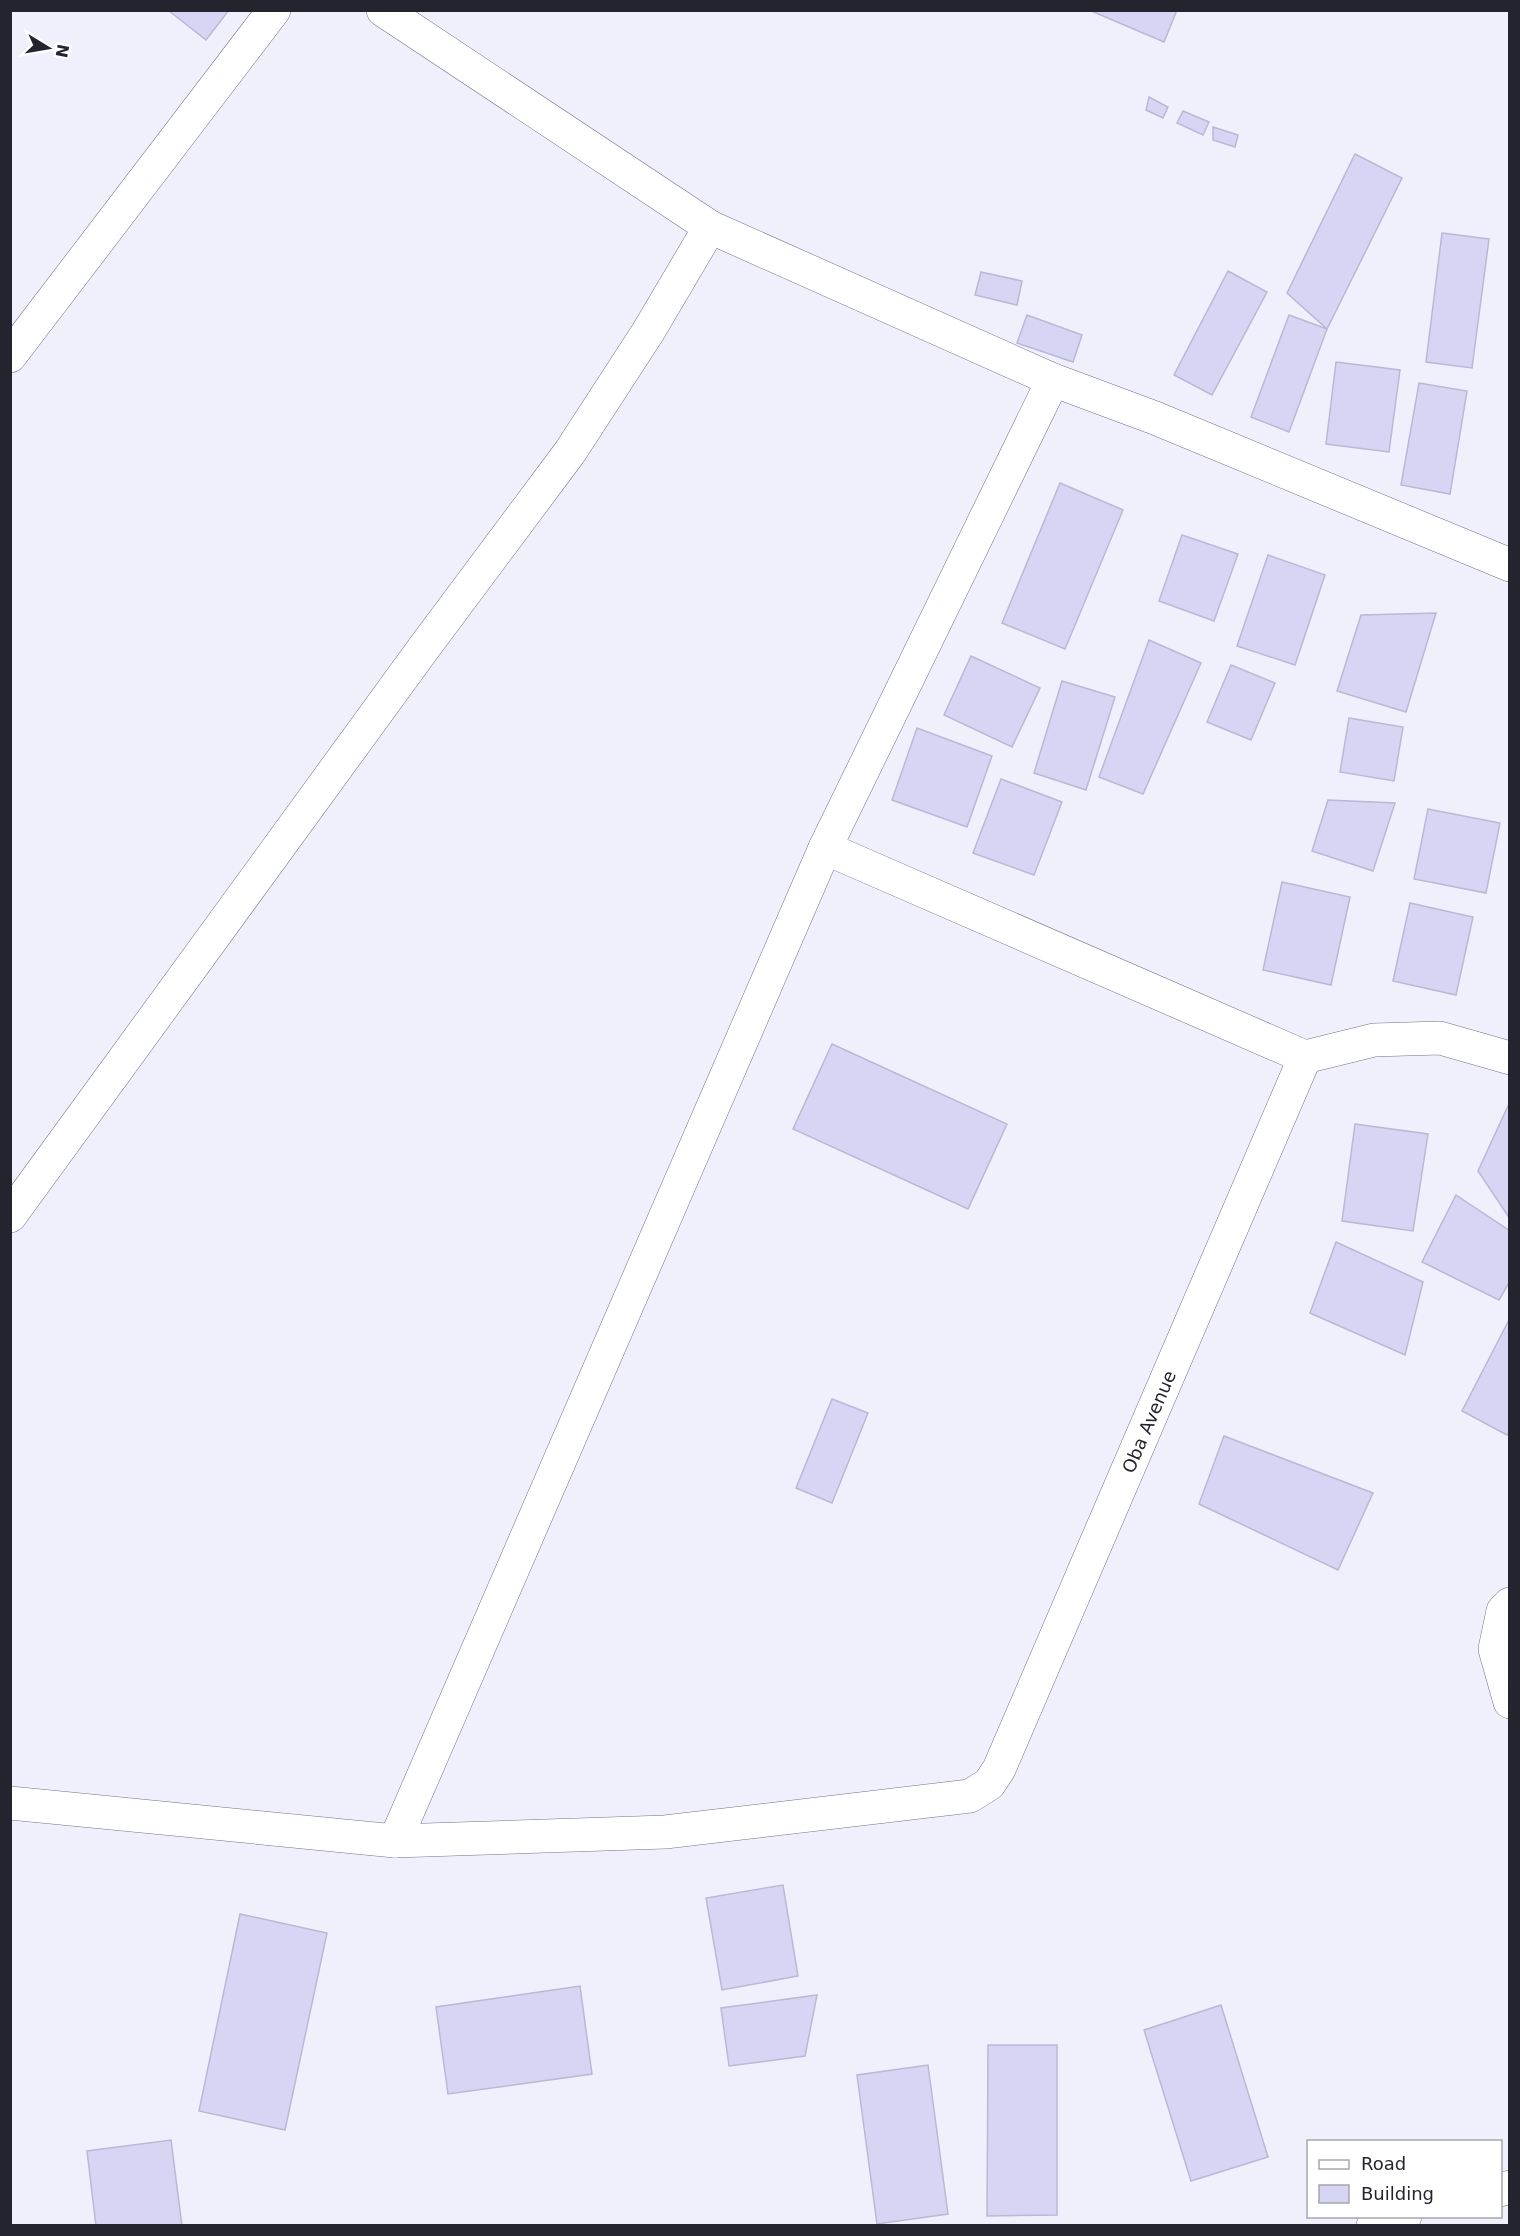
<svg xmlns="http://www.w3.org/2000/svg" width="1520" height="2236" viewBox="0 0 1520 2236" font-family="'DejaVu Sans',sans-serif">
  <style>
    .building { fill: #d6d5f4; stroke: #b9b8d5; stroke-width: 1.5 }
    .lines { fill: none; stroke-linecap: round; stroke-linejoin: round }
    .minor-casing { stroke: #74728d; stroke-width: 34 }
    .minor { stroke: #fff; stroke-width: 33 }
    .labels { text-anchor: middle; dominant-baseline: central; stroke-width: 4.5; stroke-linejoin: round; paint-order: stroke }
    .street-label { font-size: 18px; fill: #24242f; stroke: #fff }
  </style>
  <rect width="100%" height="100%" fill="#f0f0fc"/>
  <g class="building">
    <polygon points="168,10 229,10 206,40"/>
    <polygon points="1089,10 1177,10 1164,42"/>
    <polygon points="1149,97 1168,107 1163,118 1146,110"/>
    <polygon points="1183,111 1209,122 1203,135 1177,123"/>
    <polygon points="1213,127 1238,135 1235,147 1213,140"/>
    <polygon points="1355,154 1402,178 1327,329 1287,293"/>
    <polygon points="1442,233 1489,239 1472,368 1426,362"/>
    <polygon points="1228,271 1267,292 1212,395 1174,375"/>
    <polygon points="981,272 1022,281 1017,305 975,295"/>
    <polygon points="1027,315 1082,335 1073,362 1017,343"/>
    <polygon points="1289,315 1327,329 1289,432 1251,417"/>
    <polygon points="1336,362 1400,370 1389,452 1326,444"/>
    <polygon points="1419,383 1467,391 1450,494 1401,485"/>
    <polygon points="1060,483 1123,510 1065,649 1002,623"/>
    <polygon points="1182,535 1238,554 1214,621 1159,601"/>
    <polygon points="1268,555 1325,575 1295,665 1237,646"/>
    <polygon points="1436,613 1406,712 1337,691 1361,615"/>
    <polygon points="1149,640 1201,663 1143,794 1099,777"/>
    <polygon points="971,656 1040,688 1012,747 944,715"/>
    <polygon points="1231,665 1275,683 1251,740 1207,722"/>
    <polygon points="1062,681 1115,697 1086,790 1034,773"/>
    <polygon points="1349,718 1403,727 1394,781 1340,772"/>
    <polygon points="917,728 992,756 967,827 892,800"/>
    <polygon points="1001,779 1062,802 1034,875 973,853"/>
    <polygon points="1328,800 1395,803 1373,871 1312,851"/>
    <polygon points="1428,809 1500,823 1486,893 1414,879"/>
    <polygon points="1282,882 1350,897 1331,985 1263,970"/>
    <polygon points="1410,903 1473,917 1456,995 1393,981"/>
    <polygon points="832,1044 1007,1124 968,1209 793,1129"/>
    <polygon points="1508,1106 1510,1106 1510,1219 1478,1171"/>
    <polygon points="1355,1124 1428,1134 1413,1231 1342,1221"/>
    <polygon points="1456,1195 1510,1231 1510,1281 1499,1300 1422,1262"/>
    <polygon points="1336,1242 1423,1282 1405,1355 1310,1313"/>
    <polygon points="1510,1318 1510,1432 1507,1435 1462,1411"/>
    <polygon points="832,1399 868,1413 832,1503 796,1488"/>
    <polygon points="1224,1436 1373,1493 1338,1570 1199,1504"/>
    <polygon points="783,1885 798,1976 722,1990 706,1898"/>
    <polygon points="240,1914 327,1933 285,2130 199,2111"/>
    <polygon points="580,1986 592,2074 448,2094 436,2007"/>
    <polygon points="817,1995 805,2056 729,2066 721,2008"/>
    <polygon points="1221,2005 1268,2157 1191,2181 1144,2030"/>
    <polygon points="988,2045 1057,2045 1057,2215 987,2216"/>
    <polygon points="928,2065 948,2214 877,2224 857,2075"/>
    <polygon points="171,2140 182,2226 96,2226 87,2151"/>
  </g>
  <g class="lines">
    <defs>
      <g id="minor">
        <polyline points="710,227 1053,380 1155,418 1510,565"/>
        <polyline points="10,356 274,10"/>
        <polyline points="825,848 1053,380"/>
        <polyline points="10,1216 423,649 570,452 648,332 710,227 383,10"/>
        <polyline points="1510,1604 1503,1611 1495,1649 1510,1702"/>
        <polyline points="10,1803 395,1841 825,848 1305,1057 1374,1040 1440,1038 1510,1058"/>
        <path id="s1" d="M395 1841 665 1832 970 1796 989 1784 999 1769 1305 1057"/>
        <polyline points="1500,2190 1510,2187"/>
        <polyline points="1373,2226 1405,2216"/>
      </g>
    </defs>
    <use href="#minor" class="minor-casing"/>
    <use href="#minor" class="minor"/>
  </g>
  <g class="labels">
    <g class="street-label">
      <text stroke="none"><textPath href="#s1" startOffset="996">Oba Avenue</textPath></text>
    </g>
  </g>
  <rect width="1520" height="2236" fill="none" stroke="#24242f" stroke-width="24"/>
  <rect x="1307" y="2140" width="195" height="78" fill="#ffffff" stroke="#a7a7ac" stroke-width="1.5"/>
  <rect x="1319" y="2160" width="30" height="9" fill="#ffffff" stroke="#a7a7ac" stroke-width="1.5"/>
  <text x="1361" y="2170" font-size="18" fill="#24242f">Road</text>
  <rect x="1319" y="2185" width="30" height="18" fill="#d6d5f4" stroke="#a7a7ac" stroke-width="1.5"/>
  <text x="1361" y="2200" font-size="18" fill="#24242f">Building</text>
  <g transform="translate(48 48) rotate(101)" stroke="#ffffff" stroke-width="4.5" paint-order="stroke">
  <path d="M0-4.5L10 22L0 15L-10 22Z" fill="#24242f"/>
  <text y="-9" font-size="16" font-weight="bold" text-anchor="middle" fill="#24242f">N</text>
  </g>
</svg>
